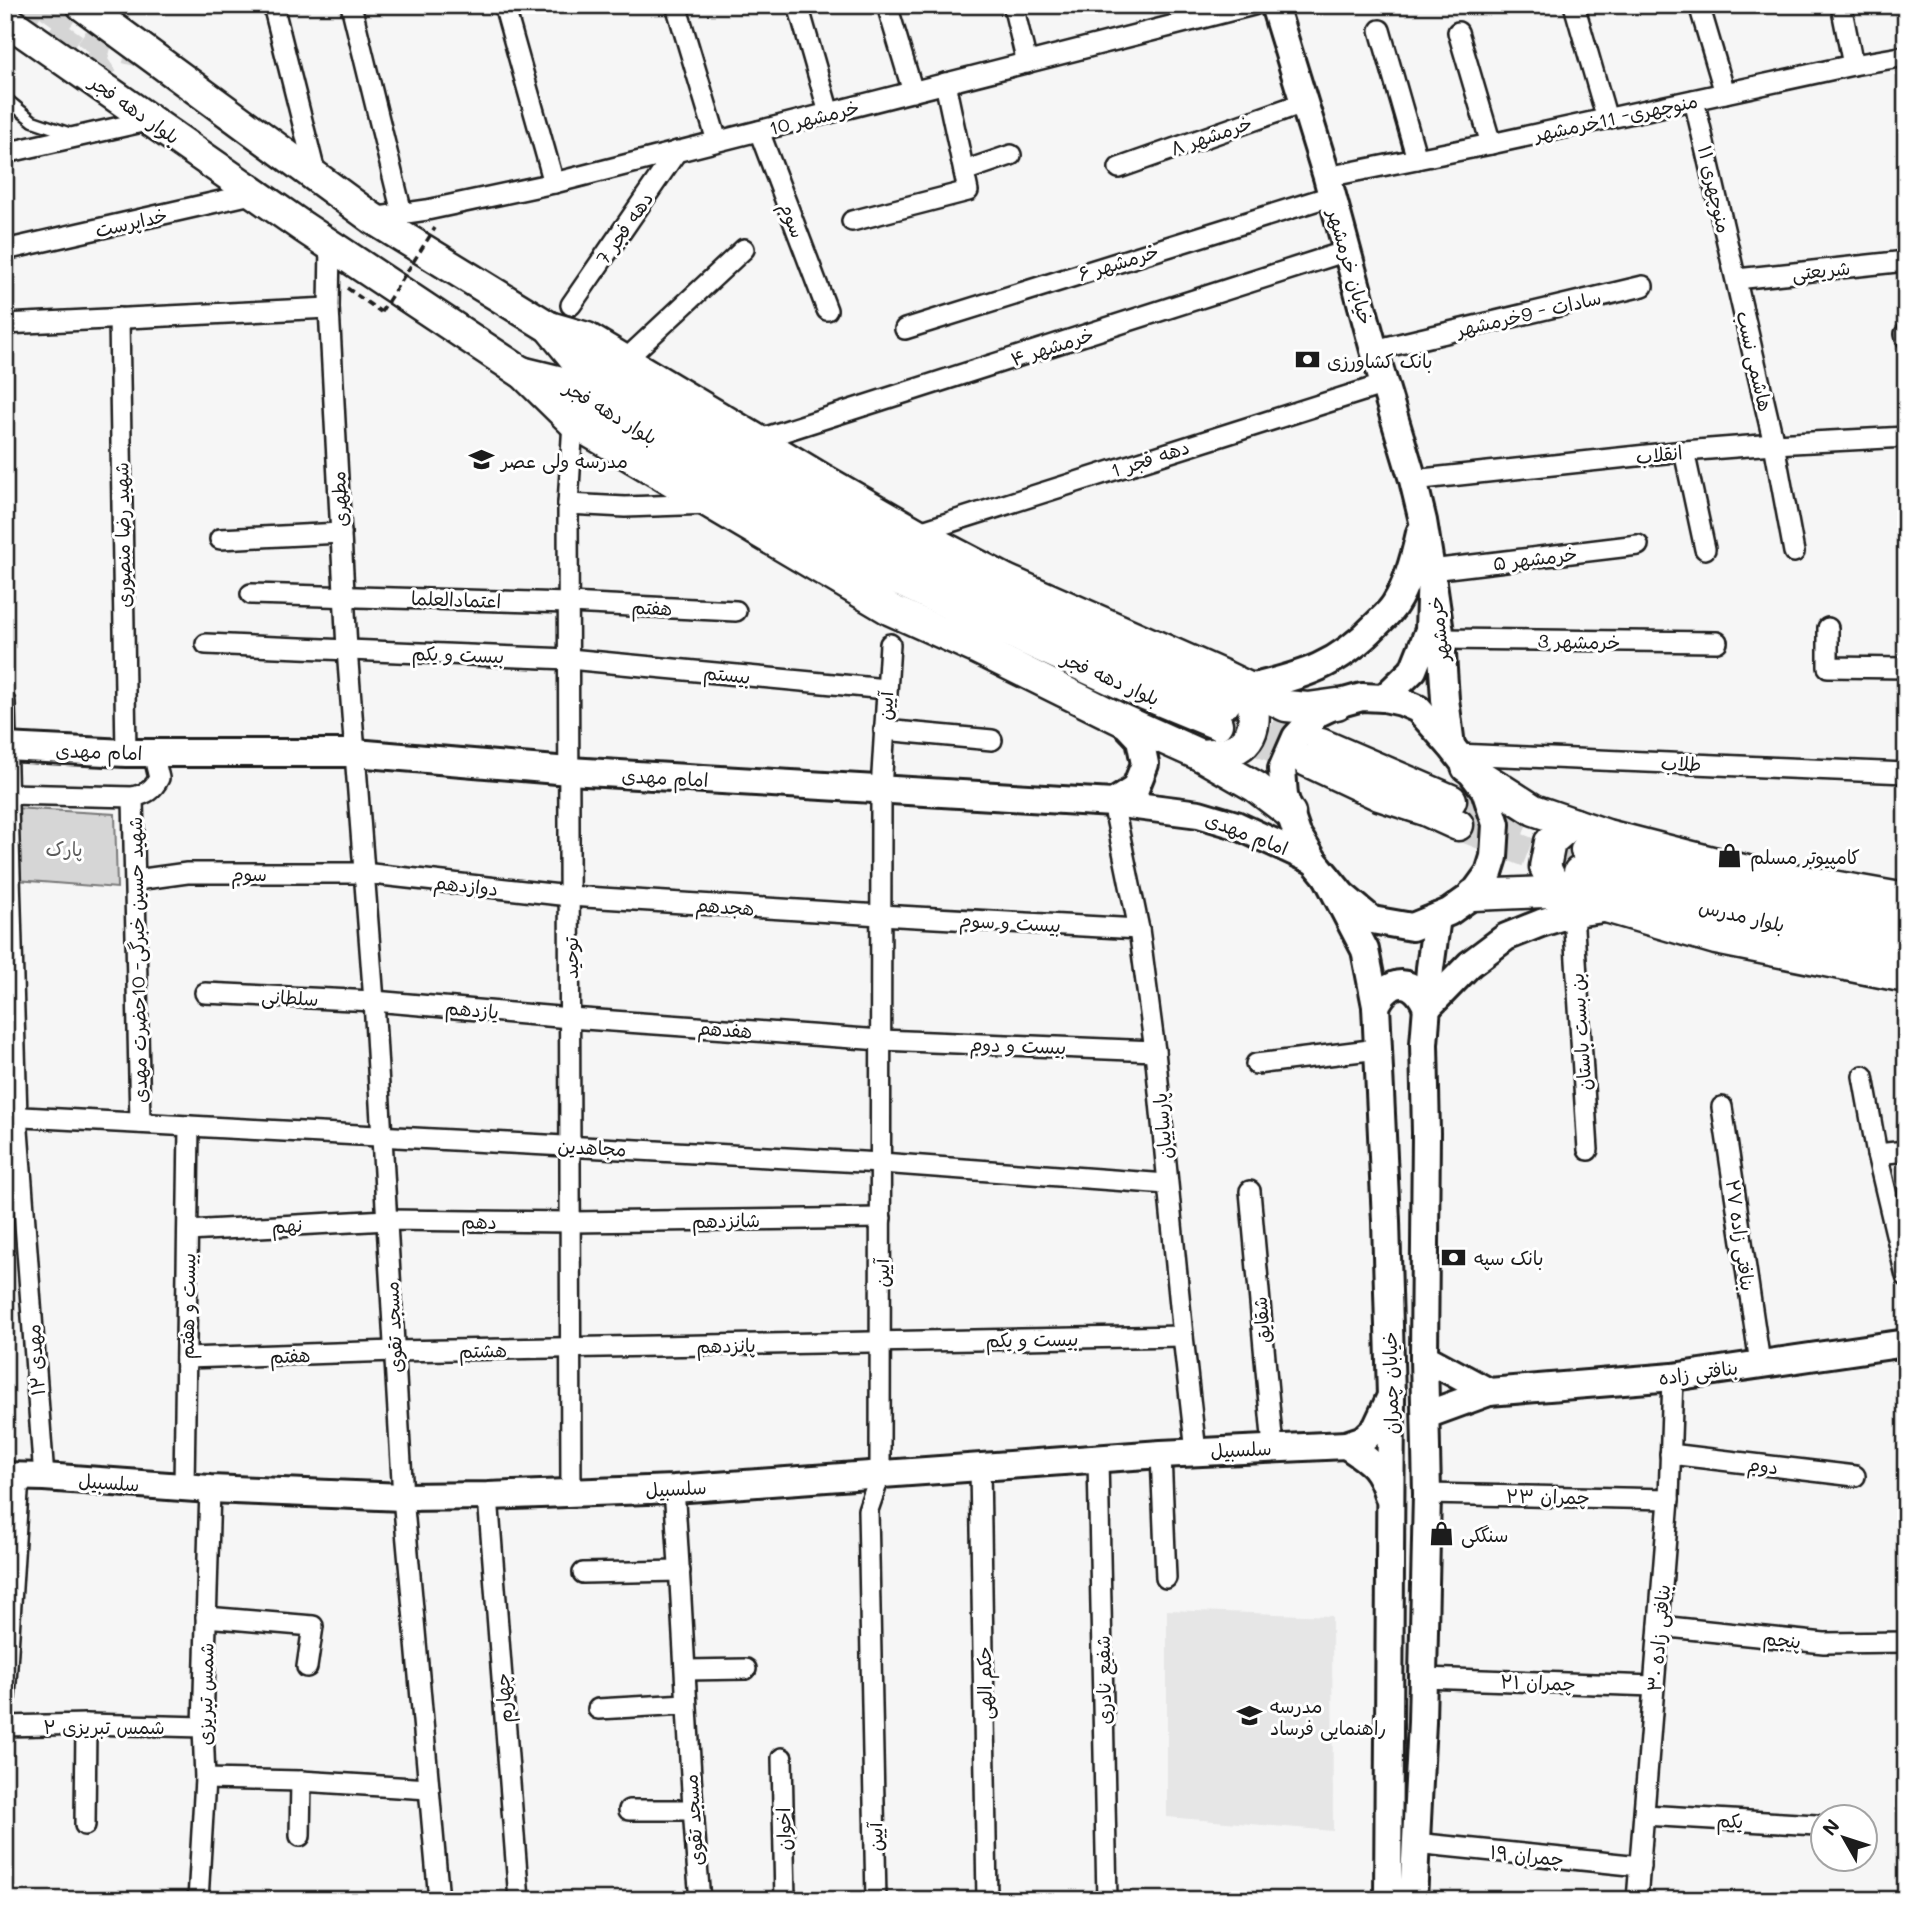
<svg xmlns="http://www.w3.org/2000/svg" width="1911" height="1905" viewBox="0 0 1911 1905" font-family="Mali,'Playpen Sans Arabic',sans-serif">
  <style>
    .built { fill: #e6e6e6 }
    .green { fill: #d6d6d6; stroke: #797979; stroke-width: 2 }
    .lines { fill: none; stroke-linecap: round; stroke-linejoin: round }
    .primary-tunnel { stroke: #d5d5d5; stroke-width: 30; stroke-dasharray: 30 15; stroke-linecap: butt }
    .lane-casing { stroke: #1c1c1c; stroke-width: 15 }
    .street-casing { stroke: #1c1c1c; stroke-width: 24 }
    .secondary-casing { stroke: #1c1c1c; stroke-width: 32 }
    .primary-casing { stroke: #1c1c1c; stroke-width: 35 }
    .path { stroke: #1c1c1c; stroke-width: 3.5; stroke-dasharray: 7 5; stroke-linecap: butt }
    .lane { stroke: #fff; stroke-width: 10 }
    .street { stroke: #fff; stroke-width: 19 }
    .secondary { stroke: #fff; stroke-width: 26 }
    .primary { stroke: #fff; stroke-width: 30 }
    .path-bridge { stroke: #1c1c1c; stroke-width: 3.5; stroke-dasharray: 7 5; stroke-linecap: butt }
    .labels { text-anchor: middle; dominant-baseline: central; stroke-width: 6; stroke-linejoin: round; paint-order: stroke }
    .street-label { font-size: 19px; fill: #1c1c1c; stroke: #fff }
    .poi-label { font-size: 19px; fill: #1c1c1c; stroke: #fff; text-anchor: start }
    .park-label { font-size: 19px; fill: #5d5d5d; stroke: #fff }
  </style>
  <rect width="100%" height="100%" fill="#f6f6f6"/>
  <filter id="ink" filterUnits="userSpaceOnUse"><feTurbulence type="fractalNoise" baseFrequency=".0143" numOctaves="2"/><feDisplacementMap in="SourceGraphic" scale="14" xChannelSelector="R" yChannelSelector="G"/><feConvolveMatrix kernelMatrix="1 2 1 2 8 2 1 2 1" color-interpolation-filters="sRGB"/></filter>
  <g filter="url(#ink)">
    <polygon class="built" points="1167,1610 1332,1616 1333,1831 1167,1817"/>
    <polygon class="green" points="13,808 115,814 117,888 17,880"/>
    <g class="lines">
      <g class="primary-tunnel">
        <polyline points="12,5 90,59 113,93"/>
        <polyline points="49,5 101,42 148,54"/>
        <polyline points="1231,705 1321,744"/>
        <polyline points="1217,724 1307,761"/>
        <polyline points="1455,802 1576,846"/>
        <polyline points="1458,825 1579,872"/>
      </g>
      <defs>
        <polyline id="lane" points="5,98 33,121 71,134"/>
        <g id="street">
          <polyline points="273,5 316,176"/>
          <polyline points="351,5 402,213"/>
          <polyline points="504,5 554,183"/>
          <polyline points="676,5 717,141"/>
          <polyline points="798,5 829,113"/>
          <polyline points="887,5 913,92"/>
          <polyline points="1013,5 1027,63"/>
          <polyline points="1574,5 1607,119"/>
          <polyline points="1699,5 1725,93"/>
          <polyline points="1841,5 1853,65"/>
          <polyline points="1380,30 1417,159"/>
          <polyline points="1458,32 1491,144"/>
          <polyline points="1694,100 1774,444 1794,552"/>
          <polyline points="759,131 827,310"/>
          <polyline points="5,153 151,120"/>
          <polyline points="1119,168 1303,103"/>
          <polyline points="964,171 1011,155"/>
          <polyline points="1327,177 1491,144 1853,65 1906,56"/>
          <polyline points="372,218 427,210 554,183 1253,5"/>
          <polyline points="852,221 968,191 945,83"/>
          <polyline points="330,244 329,308 347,649 374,1001 403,1497 439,1900"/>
          <polyline points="5,250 256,193"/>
          <polyline points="1737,279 1906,261"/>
          <polyline points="571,305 677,151"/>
          <polyline points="119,318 126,753"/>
          <polyline points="5,324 329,308"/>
          <polyline points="905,329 1331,196"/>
          <polyline points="1905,334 1906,338"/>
          <polyline points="1374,350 1643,286"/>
          <polyline points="624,361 744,249"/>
          <polyline points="757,440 1347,251"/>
          <polyline points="1684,451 1705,549"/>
          <polyline points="1413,480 1684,451 1774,444 1906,437"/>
          <polyline points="568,504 625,507 710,504"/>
          <polyline points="916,533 1385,384"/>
          <polyline points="220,539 341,533"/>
          <polyline points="1431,570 1638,545"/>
          <polyline points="251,594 568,603 736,611"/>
          <polyline points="1828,628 1828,667 1906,668"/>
          <polyline points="1441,639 1717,642"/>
          <polyline points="206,644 569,659 886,689"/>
          <polyline points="5,702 17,1117 44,1477"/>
          <polyline points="884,730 992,740"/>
          <polyline points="1456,754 1906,773"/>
          <path d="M8 794 133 797C146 794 153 790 159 778L153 753"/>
          <polyline points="133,797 140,1123"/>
          <polyline points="1113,803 1139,929 1155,1051 1183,1336 1196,1452"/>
          <polyline points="136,880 187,873 363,873 569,896 880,915 1139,929"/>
          <polyline points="1573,913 1588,1150"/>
          <polyline points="205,993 374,1001 570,1018 881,1040 1155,1051"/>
          <polyline points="1256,1064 1378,1049"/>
          <polyline points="1863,1076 1877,1154 1906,1276"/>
          <polyline points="1722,1107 1760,1363"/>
          <polyline points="5,1116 881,1163 1167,1184"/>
          <polyline points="1877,1154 1906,1151"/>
          <polyline points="1250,1191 1273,1448"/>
          <polyline points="188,1231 387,1220 571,1222 881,1218"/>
          <polyline points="186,1358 395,1351 1183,1336"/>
          <polyline points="1161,1454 1166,1578"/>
          <polyline points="1670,1454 1855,1476"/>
          <polyline points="1098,1459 1107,1900"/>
          <polyline points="980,1467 987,1900"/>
          <polyline points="184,1487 189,1126"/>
          <path d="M674 1489C684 1626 688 1763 700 1900"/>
          <polyline points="571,1494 568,504 573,422"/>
          <polyline points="1427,1494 1669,1499"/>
          <polyline points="488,1496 519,1900"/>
          <polyline points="583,1573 680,1571"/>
          <polyline points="206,1617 313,1626 307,1667"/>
          <polyline points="1659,1626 1824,1643 1906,1642"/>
          <polyline points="686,1670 746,1669"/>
          <polyline points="1423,1678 1654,1686"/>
          <polyline points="5,1698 19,1477"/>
          <polyline points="598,1709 686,1704"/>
          <polyline points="5,1726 86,1724 203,1727"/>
          <polyline points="782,1758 785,1900"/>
          <polyline points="205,1779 301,1781 429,1789"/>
          <polyline points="629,1810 692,1810"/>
          <polyline points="1644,1815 1816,1825"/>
          <polyline points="85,1825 86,1724"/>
          <polyline points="300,1836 301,1781"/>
          <polyline points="1415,1843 1640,1866"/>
          <polyline points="198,1900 205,1779 203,1727 210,1489"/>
          <polyline points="876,1900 868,1510 880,1475 881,790 890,644"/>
          <polyline points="1637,1900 1669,1499 1673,1377"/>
        </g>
        <g id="secondary">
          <polyline points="1274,5 1327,177 1374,350 1413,480 1423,521 1431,570"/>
          <path d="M1250 688C1304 675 1337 666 1377 624 1383 618 1391 611 1395 604 1408 584 1415 556 1420 533"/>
          <polygon points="1362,697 1384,698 1402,702 1418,709 1451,746 1485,790 1496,824 1494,857 1489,873 1473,895 1449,912 1412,927 1372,920 1342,895 1314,861 1297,834 1284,796 1282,769 1296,737 1318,713 1337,704"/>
          <polyline points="1384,698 1413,670 1429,630 1431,570 1441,639 1445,699 1451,746"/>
          <polyline points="5,747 126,753 355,753 569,771 1113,803 1199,814 1236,825 1314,861"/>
          <polyline points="1113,803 1135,789 1145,764 1140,739 1122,720"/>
          <polyline points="1327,877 1365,950 1376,1006 1386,1221 1391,1396 1388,1900"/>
          <path d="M1376 1006C1390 976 1415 977 1427 1008L1470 964 1506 937 1541 923 1573 913 1609 908"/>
          <polyline points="1424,1357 1489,1392"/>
          <polyline points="1426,1415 1489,1392 1673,1377 1906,1343"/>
          <path d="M1346 1445C1370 1461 1379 1465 1388 1495"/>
          <polyline points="5,1476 44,1477 210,1489 403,1497 488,1496 674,1489 1161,1454 1346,1445 1364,1439 1376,1428 1391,1396"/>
          <polyline points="1413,1900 1422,1722 1427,1494 1424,1357 1426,1133 1424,1044 1430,968 1437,917"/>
        </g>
        <g id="primary">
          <polyline points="82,5 372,218 549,327 576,360 756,473 887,547 1159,674 1226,702"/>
          <polyline points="5,19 303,227 521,372 562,382 863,564 1137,691 1217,724"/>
          <polyline points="549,327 587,338 822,479 916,533 1006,580 1224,676 1286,706 1308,708 1337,704"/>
          <polyline points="522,372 573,422 891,610 976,648 1122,720 1200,755 1256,787 1290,813"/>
          <polyline points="1321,744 1451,800"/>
          <path d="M1200 755C1209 754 1219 754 1227 752 1259 743 1256 714 1250 688"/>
          <polyline points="1307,761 1379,795 1425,810 1458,825"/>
          <polyline points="1467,767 1534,810 1607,835 1747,871 1906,899"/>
          <polyline points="1586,850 1747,898 1906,926"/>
          <polyline points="1579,872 1700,906 1820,933 1906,950"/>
          <polyline points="1473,895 1544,892 1565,895 1716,939 1906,977"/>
          <polyline points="1565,895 1553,883 1545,867 1550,842 1566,828 1575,824"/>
        </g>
      </defs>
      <use href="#lane" class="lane-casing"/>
      <use href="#street" class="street-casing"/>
      <use href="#secondary" class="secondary-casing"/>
      <use href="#primary" class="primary-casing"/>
      <polyline class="path" points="347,288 381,312"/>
      <use href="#lane" class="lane"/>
      <use href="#street" class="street"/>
      <use href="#secondary" class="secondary"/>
      <use href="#primary" class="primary"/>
      <polyline class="path-bridge" points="381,312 435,228"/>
    </g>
  </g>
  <defs>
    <symbol id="bank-bare" viewBox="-9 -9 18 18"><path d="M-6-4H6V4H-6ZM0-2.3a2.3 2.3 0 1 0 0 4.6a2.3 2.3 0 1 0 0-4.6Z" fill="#1c1c1c" stroke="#fff" stroke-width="2.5" paint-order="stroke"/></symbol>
    <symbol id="school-bare" viewBox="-9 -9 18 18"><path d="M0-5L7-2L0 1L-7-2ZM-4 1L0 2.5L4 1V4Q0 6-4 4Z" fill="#1c1c1c" stroke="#fff" stroke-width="2.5" paint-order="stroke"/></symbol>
    <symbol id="shop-bare" viewBox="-9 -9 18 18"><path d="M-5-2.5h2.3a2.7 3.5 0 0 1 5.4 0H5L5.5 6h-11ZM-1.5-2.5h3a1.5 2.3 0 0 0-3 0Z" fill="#1c1c1c" stroke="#fff" stroke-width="2.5" paint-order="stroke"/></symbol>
  </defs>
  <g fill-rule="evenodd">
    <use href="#bank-bare" x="1290" y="342" width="35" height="35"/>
    <use href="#school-bare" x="464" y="442" width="35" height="35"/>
    <use href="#shop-bare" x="1712" y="838" width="35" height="35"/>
    <use href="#bank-bare" x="1436" y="1240" width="35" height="35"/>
    <use href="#shop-bare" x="1424" y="1516" width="35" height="35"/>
    <use href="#school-bare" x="1232" y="1698" width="35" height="35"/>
  </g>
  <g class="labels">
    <g class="street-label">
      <text transform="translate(135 109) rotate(35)">بلوار دهه فجر</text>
      <text transform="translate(814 117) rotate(-14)">خرمشهر 10</text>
      <text transform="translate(1616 117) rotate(-12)">منوچهری- 11خرمشهر</text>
      <text transform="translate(1211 135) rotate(-19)">خرمشهر ۸</text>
      <text transform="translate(1715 189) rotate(77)">منوچهری ۱۱</text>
      <text transform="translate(793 220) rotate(69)">سوم</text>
      <text transform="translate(131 222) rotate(-13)">خداپرست</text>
      <text transform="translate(624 228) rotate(-55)">دهه فجر 7</text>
      <text transform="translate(1118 262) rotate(-17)">خرمشهر ۶</text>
      <text transform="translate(1351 267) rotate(74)">خیابان خرمشهر</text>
      <text transform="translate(1821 270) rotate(-6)">شریعتی</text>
      <text transform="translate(1529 313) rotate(-13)">سادات - 9خرمشهر</text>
      <text transform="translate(1052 346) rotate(-18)">خرمشهر ۴</text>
      <text transform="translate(1755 361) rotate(77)">هاشمی نسب</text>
      <text transform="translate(611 412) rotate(31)">بلوار دهه فجر</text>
      <text transform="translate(1659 454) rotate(-6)">انقلاب</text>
      <text transform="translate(1150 458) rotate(-18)">دهه فجر 1</text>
      <text transform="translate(339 499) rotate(-93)">مطهری</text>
      <text transform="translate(122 535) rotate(-91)">شهید رضا منصوری</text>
      <text transform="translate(1535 558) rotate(-7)">خرمشهر ۵</text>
      <text transform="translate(456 599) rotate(2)">اعتمادالعلما</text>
      <text transform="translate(652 607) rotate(3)">هفتم</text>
      <text transform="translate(1438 629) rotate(-97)">خرمشهر</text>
      <text transform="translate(1579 641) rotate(1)">خرمشهر 3</text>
      <text transform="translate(458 654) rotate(2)">بیست و یکم</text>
      <text transform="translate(727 674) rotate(6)">بیستم</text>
      <text transform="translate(1111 678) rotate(24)">بلوار دهه فجر</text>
      <text transform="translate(885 706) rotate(-87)">آیین</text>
      <text transform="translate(99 751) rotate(2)">امام مهدی</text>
      <text transform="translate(1681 763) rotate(2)">طلاب</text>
      <text transform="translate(665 777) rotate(3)">امام مهدی</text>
      <text transform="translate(1247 833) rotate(21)">امام مهدی</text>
      <text x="249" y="873">سوم</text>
      <text transform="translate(466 885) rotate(6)">دوازدهم</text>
      <text transform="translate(725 906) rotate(4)">هجدهم</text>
      <text transform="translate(1742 915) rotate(13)">بلوار مدرس</text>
      <text transform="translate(1010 922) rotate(3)">بیست و سوم</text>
      <text transform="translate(570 958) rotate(-90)">توحید</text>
      <text transform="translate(137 960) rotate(-91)">شهید حسین خبرگی- 10حضرت مهدی</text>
      <text transform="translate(290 997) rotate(3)">سلطانی</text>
      <text transform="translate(472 1009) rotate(5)">یازدهم</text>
      <text transform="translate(725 1029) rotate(4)">هفدهم</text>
      <text transform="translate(1580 1032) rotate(-94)">بن بست باستان</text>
      <text transform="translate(1018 1045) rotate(2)">بیست و دوم</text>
      <text transform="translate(1162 1126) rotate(-95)">پارساییان</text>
      <text transform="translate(592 1147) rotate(3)">مجاهدین</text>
      <text transform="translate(726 1220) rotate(-1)">شانزدهم</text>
      <text transform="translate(479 1221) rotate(1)">دهم</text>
      <text transform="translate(287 1225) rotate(-3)">نهم</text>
      <text transform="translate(1741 1235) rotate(82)">بنافتی زاده ۲۷</text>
      <text transform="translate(881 1273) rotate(-90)">آیین</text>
      <text transform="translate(187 1306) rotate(-89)">بیست و هفتم</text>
      <text transform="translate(1261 1320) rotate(-95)">شقایق</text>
      <text transform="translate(393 1327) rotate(-93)">مسجد تقوی</text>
      <text transform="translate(1032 1339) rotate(-1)">بیست و یکم</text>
      <text transform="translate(726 1345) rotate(-1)">پانزدهم</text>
      <text transform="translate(483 1350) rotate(-1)">هشتم</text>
      <text transform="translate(290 1355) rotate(-2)">هفتم</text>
      <text transform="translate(35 1360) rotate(-94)">مهدی ۱۲</text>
      <text transform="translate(1698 1372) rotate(-8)">بنافتی زاده</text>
      <text transform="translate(1390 1383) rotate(-91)">خیابان چمران</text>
      <text transform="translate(1241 1449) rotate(-3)">سلسبیل</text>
      <text transform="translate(1763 1465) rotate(7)">دوم</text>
      <text transform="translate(109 1482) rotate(4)">سلسبیل</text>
      <text transform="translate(676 1488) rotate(-3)">سلسبیل</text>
      <text transform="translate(1548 1496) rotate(1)">چمران ۲۳</text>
      <text transform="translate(1658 1638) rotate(-85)">بنافتی زاده ۳۰</text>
      <text transform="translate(1782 1639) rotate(6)">پنجم</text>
      <text transform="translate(1103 1680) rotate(-91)">شفیع نادری</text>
      <text transform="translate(1538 1682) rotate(2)">چمران ۲۱</text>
      <text transform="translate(984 1683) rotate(-91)">حکم الهی</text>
      <text transform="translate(205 1694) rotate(-89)">شمس تبریزی</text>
      <text transform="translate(503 1698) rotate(-94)">چهارم</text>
      <text x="104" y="1726">شمس تبریزی ۲</text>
      <text transform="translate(693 1820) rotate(-94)">مسجد تقوی</text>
      <text transform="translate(1730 1820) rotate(3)">یکم</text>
      <text transform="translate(783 1829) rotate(-91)">اخوان</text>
      <text transform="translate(875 1837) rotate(-91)">آیین</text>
      <text transform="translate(1527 1855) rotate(6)">چمران ۱۹</text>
    </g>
    <g class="poi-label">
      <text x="1327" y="360">بانک کشاورزی</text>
      <text x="501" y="460">مدرسه ولی عصر</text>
      <text x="1750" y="856">کامپیوتر مسلم</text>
      <text x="1474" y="1257">بانک سپه</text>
      <text x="1461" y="1534">سنگکی</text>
      <text x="1270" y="1705">مدرسه<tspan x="1270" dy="22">راهنمایی فرساد</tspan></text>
    </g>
    <g class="park-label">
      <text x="64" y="848">پارک</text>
    </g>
  </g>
  <rect width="1911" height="1905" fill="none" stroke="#fff" stroke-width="28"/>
  <rect x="14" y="14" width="1883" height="1877" fill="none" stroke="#1c1c1c" stroke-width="2.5" filter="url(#ink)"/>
  <g transform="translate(1844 1838) rotate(309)"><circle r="33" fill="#ffffff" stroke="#a4a4a4" stroke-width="2"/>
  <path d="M0-5L12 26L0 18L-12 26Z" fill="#1c1c1c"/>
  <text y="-10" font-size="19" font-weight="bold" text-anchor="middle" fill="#1c1c1c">N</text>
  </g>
</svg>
